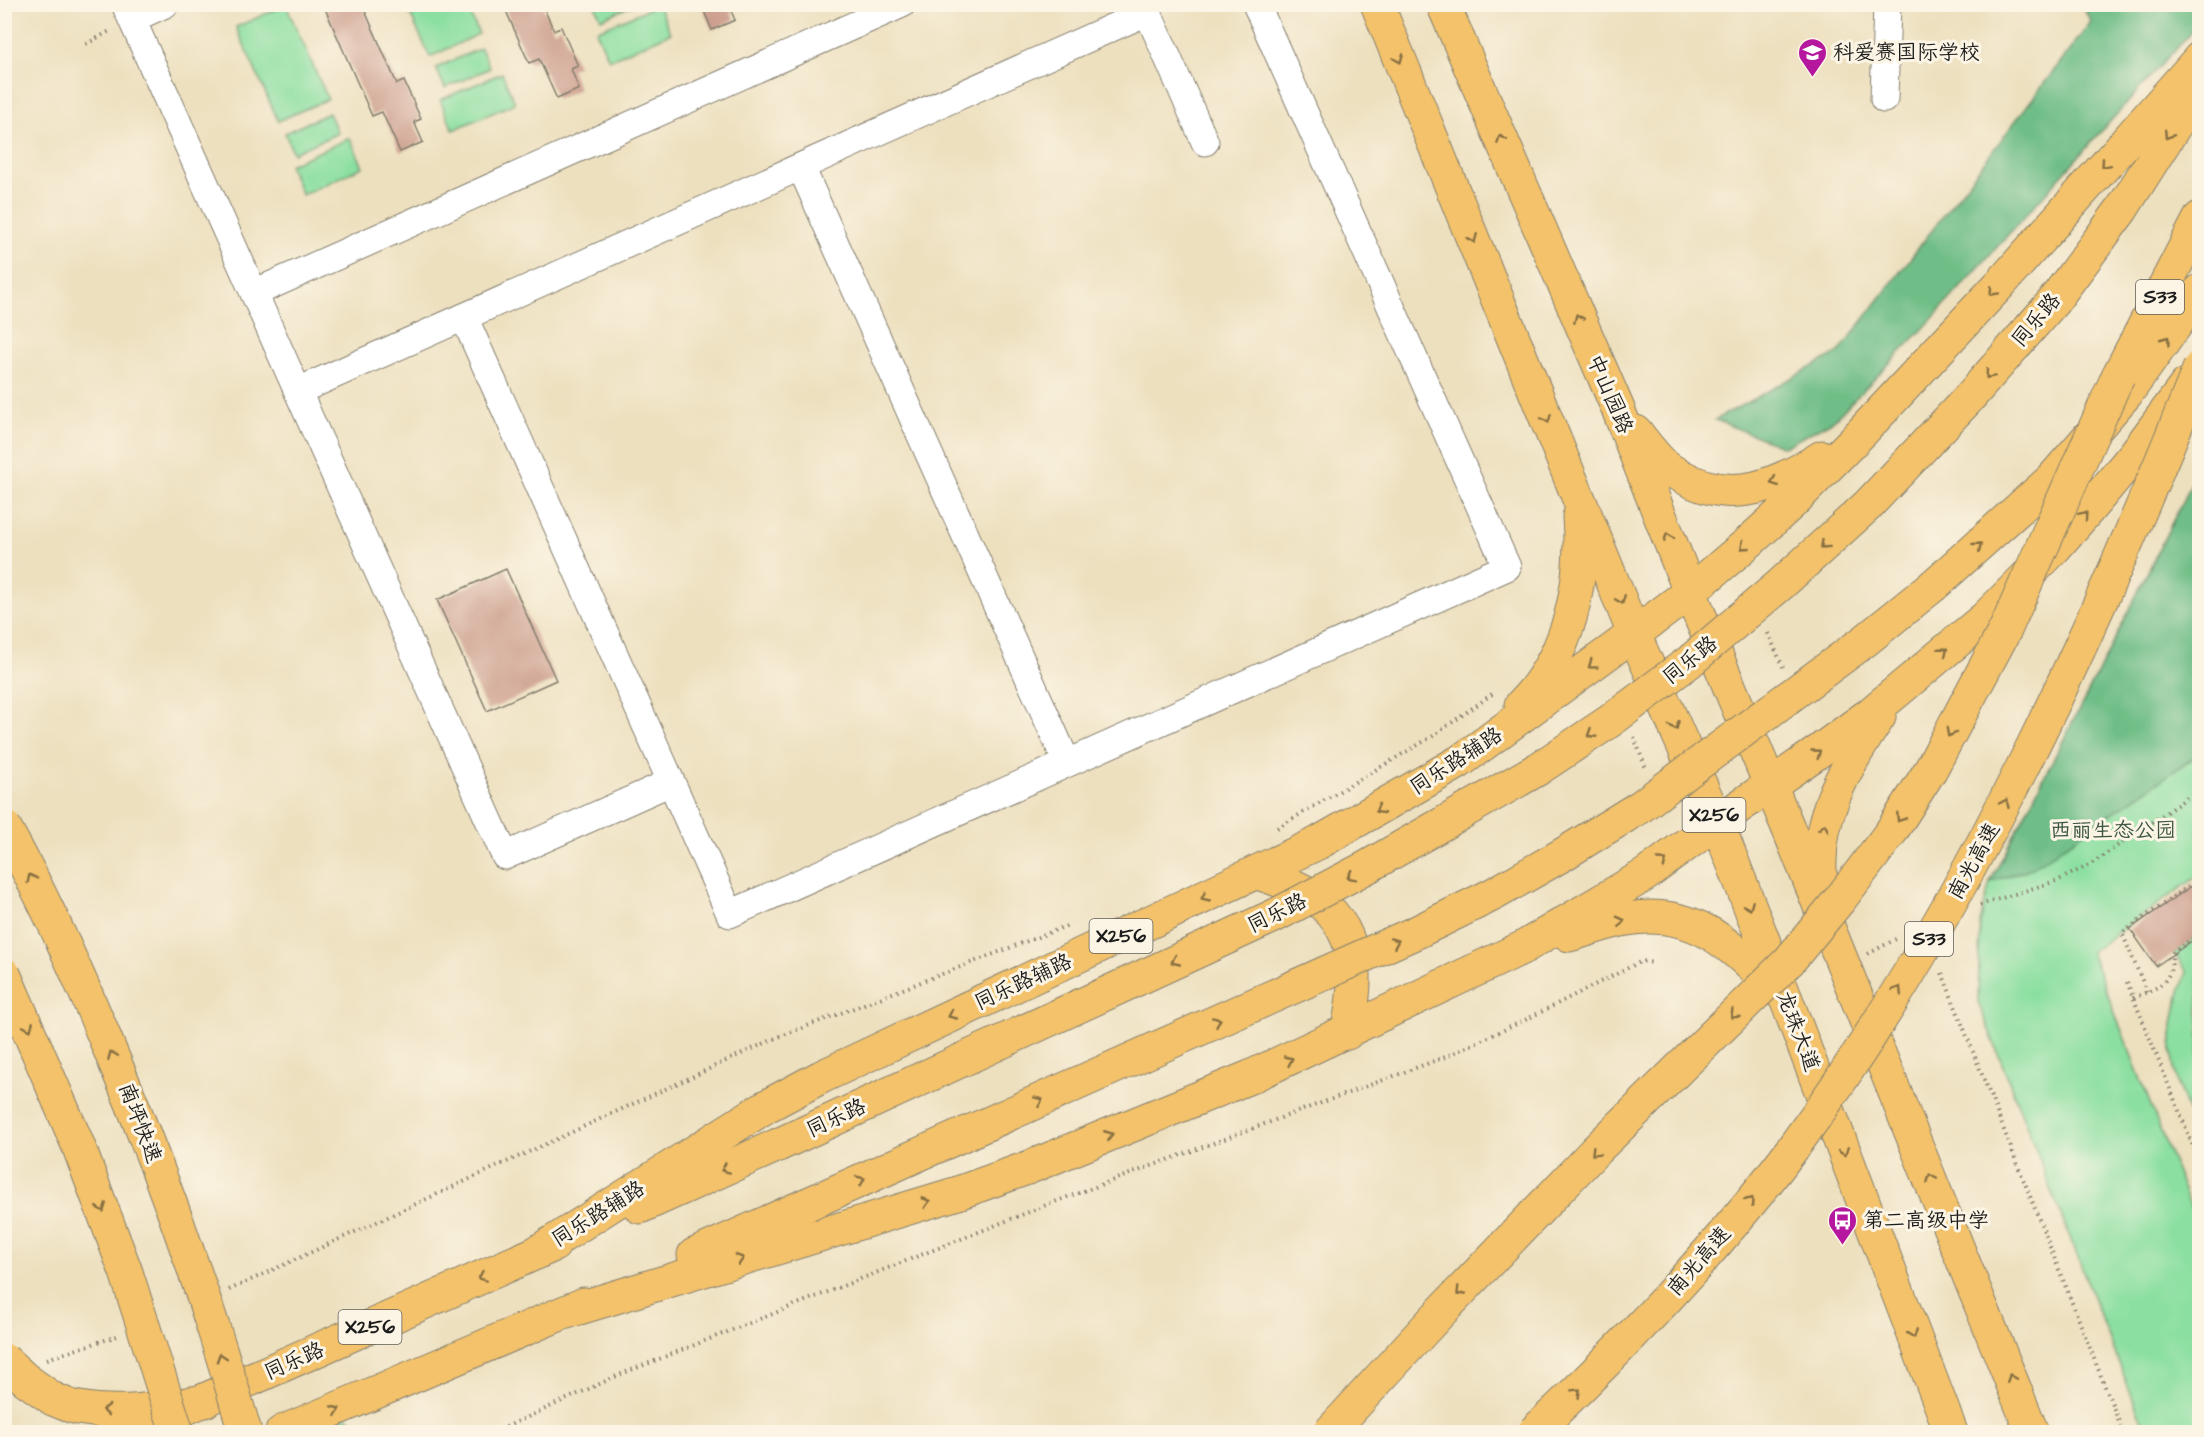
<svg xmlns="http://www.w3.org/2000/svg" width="2204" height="1437" viewBox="0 0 2204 1437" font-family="'Architects Daughter','LXGW WenKai TC',sans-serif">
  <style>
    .green { fill: #8bdfa1; stroke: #547e5e; stroke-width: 1.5 }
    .forest { fill: #70be87; stroke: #466d52; stroke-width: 1.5 }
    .building { fill: #ca9a89 }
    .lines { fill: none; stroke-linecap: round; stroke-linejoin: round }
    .minor-casing { stroke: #847e6e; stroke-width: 29 }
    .major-casing { stroke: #847e6e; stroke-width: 35 }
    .highway-casing { stroke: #847e6e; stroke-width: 35 }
    .path { stroke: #847e6e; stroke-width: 4; stroke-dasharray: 1.5 4.5; stroke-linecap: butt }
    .minor { stroke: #fff; stroke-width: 27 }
    .major { stroke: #f3c26a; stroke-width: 33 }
    .highway { stroke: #f3c26a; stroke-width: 33 }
    .major-bridge-casing { stroke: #847e6e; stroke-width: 35; stroke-linecap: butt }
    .highway-bridge-casing { stroke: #847e6e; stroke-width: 35; stroke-linecap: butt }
    .major-bridge { stroke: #f3c26a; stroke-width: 33 }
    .highway-bridge { stroke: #f3c26a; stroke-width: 33 }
    .oneway { stroke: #886f43 }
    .labels { text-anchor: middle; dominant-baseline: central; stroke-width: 6; stroke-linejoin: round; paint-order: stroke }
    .shield { fill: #fcf5e5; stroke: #5f5d58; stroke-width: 1.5 }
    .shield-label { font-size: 20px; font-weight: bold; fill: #1c1c1c }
    .poi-label { font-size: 21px; fill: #1c1c1c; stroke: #fcf5e5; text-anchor: start }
    .street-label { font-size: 21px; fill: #1c1c1c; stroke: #fcf5e5 }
    .park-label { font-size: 21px; fill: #3d5644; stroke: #fcf5e5 }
  </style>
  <rect width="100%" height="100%" fill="#fcf5e5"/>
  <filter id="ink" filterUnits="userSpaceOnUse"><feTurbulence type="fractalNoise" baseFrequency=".0167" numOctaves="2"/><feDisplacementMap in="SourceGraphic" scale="12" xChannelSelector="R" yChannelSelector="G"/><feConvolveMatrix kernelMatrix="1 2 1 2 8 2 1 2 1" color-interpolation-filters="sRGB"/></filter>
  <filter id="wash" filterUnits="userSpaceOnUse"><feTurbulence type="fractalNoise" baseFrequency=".008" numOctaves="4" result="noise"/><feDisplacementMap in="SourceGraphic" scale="24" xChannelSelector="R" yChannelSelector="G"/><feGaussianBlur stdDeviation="1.35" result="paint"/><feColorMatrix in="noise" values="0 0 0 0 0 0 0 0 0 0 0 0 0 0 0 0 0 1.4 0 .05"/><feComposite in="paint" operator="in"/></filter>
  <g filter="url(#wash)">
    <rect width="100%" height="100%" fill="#ede0bf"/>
    <g class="green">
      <polygon points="286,5 328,99 278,121 236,27"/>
      <polygon points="406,5 466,5 479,34 430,57"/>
      <polygon points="595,5 633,5 601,19"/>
      <polygon points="658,5 671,33 609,60 596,31"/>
      <polygon points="481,48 490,68 445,88 436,68"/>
      <polygon points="502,73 515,103 453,130 440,100"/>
      <polygon points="329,113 338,133 293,153 285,133"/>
      <polygon points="350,138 363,167 302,195 289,165"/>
      <polygon points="2199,468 2199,875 2091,952 2199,1229 2199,1432 2146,1432 1978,1002 1980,923 1990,882 2097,675"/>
      <path d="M2199 935V1131C2166 1076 2164 1032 2187 972L2174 953Z"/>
    </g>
    <g class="forest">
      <polygon points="2082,5 2199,5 2199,23 1924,328 1834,420 1784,447 1715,420 1839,352 2091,22"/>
      <polygon points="2199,468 2199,754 2032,868 1990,882 2097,675"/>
      <polygon points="345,1415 368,1432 309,1432"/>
    </g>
    <g id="blocks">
      <g class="building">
        <polygon points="323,4 362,4 397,84 404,81 421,119 414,122 423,142 400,152 382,112 372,116"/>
        <polygon points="503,4 542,4 554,31 561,27 578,66 571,69 579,89 557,99 539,59 529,63"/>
        <polygon points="701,4 728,4 735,20 712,30"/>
        <polygon points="506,569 556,680 487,711 437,600"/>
        <polygon points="2200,880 2200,935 2156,966 2130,929"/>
      </g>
    </g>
  </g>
  <g filter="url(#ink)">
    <use href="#blocks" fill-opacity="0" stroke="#847e6e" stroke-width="1.5"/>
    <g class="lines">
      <defs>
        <g id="minor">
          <polyline points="125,4 505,856 671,782"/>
          <polyline points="1144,4 1205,142"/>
          <polyline points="132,19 165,4"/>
          <polyline points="1884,99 1887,4"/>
          <polyline points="801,167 1067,763"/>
          <polyline points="254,293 902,4"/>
          <polyline points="464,317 730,914 1507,567 1256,4"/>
          <polyline points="298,391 1147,12"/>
        </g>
        <g id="major">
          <polyline points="1377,4 1634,634 1717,822 1786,999 1951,1432"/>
          <polyline points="1443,4 1618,409 1690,592 1789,830 2032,1432"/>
          <path d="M1636 432C1645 444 1655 457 1666 467 1671 471 1677 474 1683 477 1733 505 1777 485 1822 457"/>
          <polyline points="1867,506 1968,399 2053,302 2122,209 2200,86"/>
          <polyline points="1934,585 2052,479 2126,394 2200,291"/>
          <path d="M1521 705C1570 655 1584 584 1579 517"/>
          <path d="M1258 873C1275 879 1293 884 1309 894 1362 928 1359 978 1347 1033"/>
          <path d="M1822 891C1811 824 1843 770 1879 717"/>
          <path d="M1569 935C1588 930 1607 922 1627 919 1697 907 1731 947 1778 991"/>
          <polyline points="640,1207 778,1145"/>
          <polyline points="536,1253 765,1107 821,1077 1318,843 1459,762 1634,634 1690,592 1749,542 1794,501 1862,432 2002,282 2200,58"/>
          <polyline points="694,1255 808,1204"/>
          <polyline points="563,1313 958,1193 1030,1167 1250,1077 1524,947 1645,875 1717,822 1815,754 1870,714 1985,618 2053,550 2088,510 2134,455 2186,385"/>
          <polyline points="132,1432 554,1245"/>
          <polyline points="282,1432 584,1304"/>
        </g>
        <g id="highway">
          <polyline points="2118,376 2200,218"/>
          <path d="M53 1399C61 1402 70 1407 79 1408 121 1416 164 1408 205 1401"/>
        </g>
      </defs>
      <use href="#minor" class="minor-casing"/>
      <use href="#major" class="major-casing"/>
      <use href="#highway" class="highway-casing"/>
      <g class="path">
        <polyline points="86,44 110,31"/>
        <polyline points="1768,633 1783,667"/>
        <polyline points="1634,737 1646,769"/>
        <polyline points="1277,828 1433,736 1495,692"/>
        <polyline points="1980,905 2059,880 2091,864 2200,789"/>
        <polyline points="1868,954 1896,939"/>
        <polyline points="1942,973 2123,1432"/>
        <polyline points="2127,982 2200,1163"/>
        <polyline points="2147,992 2122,933 2200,878"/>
        <path d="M2133 998C2159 987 2173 984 2172 953L2200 933"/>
        <polyline points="229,1290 776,1038 1069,925"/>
        <polyline points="47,1359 117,1336"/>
        <polyline points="495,1432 619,1375 1049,1204 1445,1057 1521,1022 1642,961 1654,963"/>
      </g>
      <use href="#minor" class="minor"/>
      <use href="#major" class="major"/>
      <use href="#highway" class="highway"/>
      <defs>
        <g id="major-bridge">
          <polyline points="778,1145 1274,916 1367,867 1538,769 1610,721 1689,662 1781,584 1867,506"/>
          <polyline points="808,1204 1419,931 1494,894 1562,855 1640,807 1866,640 1934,585"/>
        </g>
        <g id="highway-bridge">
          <path d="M4 826C44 897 78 973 109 1048 162 1173 208 1302 245 1432"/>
          <polyline points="4,974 78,1145 126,1272 177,1432"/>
          <polyline points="4,1360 25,1379 53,1399"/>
          <polyline points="1330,1432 1437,1316 1596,1150 1789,961 1841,898 1891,832 1931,769 2006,628 2118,376"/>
          <path d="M1534 1432C1628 1343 1718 1249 1795 1145 1968 909 2091 637 2200 367"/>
        </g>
      </defs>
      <use href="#major-bridge" class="major-bridge-casing"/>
      <use href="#highway-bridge" class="highway-bridge-casing"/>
      <use href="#major-bridge" class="major-bridge"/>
      <use href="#highway-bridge" class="highway-bridge"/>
    </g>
    <defs><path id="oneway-chevron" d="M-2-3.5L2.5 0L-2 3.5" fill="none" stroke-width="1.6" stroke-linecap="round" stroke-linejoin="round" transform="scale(1.5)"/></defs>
    <g class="oneway">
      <use href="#oneway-chevron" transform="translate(1399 59) rotate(68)"/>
      <use href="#oneway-chevron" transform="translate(2168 135) rotate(122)"/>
      <use href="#oneway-chevron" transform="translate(1501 139) rotate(-113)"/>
      <use href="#oneway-chevron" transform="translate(2105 164) rotate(131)"/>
      <use href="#oneway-chevron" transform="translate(1473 239) rotate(68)"/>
      <use href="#oneway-chevron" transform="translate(1993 292) rotate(133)"/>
      <use href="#oneway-chevron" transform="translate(1578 318) rotate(-113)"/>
      <use href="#oneway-chevron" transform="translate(2166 340) rotate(-53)"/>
      <use href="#oneway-chevron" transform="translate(1989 375) rotate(131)"/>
      <use href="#oneway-chevron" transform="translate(1547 419) rotate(68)"/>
      <use href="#oneway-chevron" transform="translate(1774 482) rotate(160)"/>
      <use href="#oneway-chevron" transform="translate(2084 515) rotate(-49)"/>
      <use href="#oneway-chevron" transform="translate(1668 537) rotate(-111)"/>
      <use href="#oneway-chevron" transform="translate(1824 545) rotate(138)"/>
      <use href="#oneway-chevron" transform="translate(1744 546) rotate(139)"/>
      <use href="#oneway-chevron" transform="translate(1978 546) rotate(-41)"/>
      <use href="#oneway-chevron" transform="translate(1621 600) rotate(68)"/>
      <use href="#oneway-chevron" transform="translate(1944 651) rotate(-39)"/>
      <use href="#oneway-chevron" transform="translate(1592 665) rotate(144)"/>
      <use href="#oneway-chevron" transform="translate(1675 726) rotate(66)"/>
      <use href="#oneway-chevron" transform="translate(1950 733) rotate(118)"/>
      <use href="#oneway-chevron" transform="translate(1591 734) rotate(147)"/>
      <use href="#oneway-chevron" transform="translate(1817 753) rotate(-36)"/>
      <use href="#oneway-chevron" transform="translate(2005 803) rotate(-65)"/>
      <use href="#oneway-chevron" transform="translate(1379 810) rotate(151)"/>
      <use href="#oneway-chevron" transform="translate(1900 818) rotate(123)"/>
      <use href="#oneway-chevron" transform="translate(1824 828) rotate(-77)"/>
      <use href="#oneway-chevron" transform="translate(1663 862) rotate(-36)"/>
      <use href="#oneway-chevron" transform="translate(1351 876) rotate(153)"/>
      <use href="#oneway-chevron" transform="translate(31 878) rotate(-116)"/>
      <use href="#oneway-chevron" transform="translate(1205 897) rotate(155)"/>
      <use href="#oneway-chevron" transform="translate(1749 906) rotate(68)"/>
      <use href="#oneway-chevron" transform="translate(1621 921) rotate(-14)"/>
      <use href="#oneway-chevron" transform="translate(1395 942) rotate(-24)"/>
      <use href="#oneway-chevron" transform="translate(1175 961) rotate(155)"/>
      <use href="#oneway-chevron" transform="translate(1898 990) rotate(-58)"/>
      <use href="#oneway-chevron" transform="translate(952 1015) rotate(155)"/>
      <use href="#oneway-chevron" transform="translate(1734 1015) rotate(135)"/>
      <use href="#oneway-chevron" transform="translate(1217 1021) rotate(-24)"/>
      <use href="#oneway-chevron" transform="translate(29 1027) rotate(67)"/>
      <use href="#oneway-chevron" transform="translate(112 1055) rotate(-113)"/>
      <use href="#oneway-chevron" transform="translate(1289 1060) rotate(-25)"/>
      <use href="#oneway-chevron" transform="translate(1039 1101) rotate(-24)"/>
      <use href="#oneway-chevron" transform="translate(1109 1135) rotate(-22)"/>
      <use href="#oneway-chevron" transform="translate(1595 1152) rotate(135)"/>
      <use href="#oneway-chevron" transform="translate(1844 1152) rotate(69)"/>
      <use href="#oneway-chevron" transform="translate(725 1169) rotate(156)"/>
      <use href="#oneway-chevron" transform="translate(1931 1178) rotate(-113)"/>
      <use href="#oneway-chevron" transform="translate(861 1180) rotate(-24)"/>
      <use href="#oneway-chevron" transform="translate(1750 1201) rotate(-51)"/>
      <use href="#oneway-chevron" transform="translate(926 1202) rotate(-17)"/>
      <use href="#oneway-chevron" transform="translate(102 1208) rotate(69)"/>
      <use href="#oneway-chevron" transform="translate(740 1259) rotate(-17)"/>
      <use href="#oneway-chevron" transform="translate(482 1277) rotate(156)"/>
      <use href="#oneway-chevron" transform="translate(1460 1292) rotate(134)"/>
      <use href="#oneway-chevron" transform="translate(1913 1334) rotate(69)"/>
      <use href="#oneway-chevron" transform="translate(221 1357) rotate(-108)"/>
      <use href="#oneway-chevron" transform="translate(2011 1378) rotate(-112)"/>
      <use href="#oneway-chevron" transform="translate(1577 1392) rotate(-45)"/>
      <use href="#oneway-chevron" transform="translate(106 1410) rotate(-177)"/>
      <use href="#oneway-chevron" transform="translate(336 1410) rotate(-23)"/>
    </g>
  </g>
  <defs>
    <symbol id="school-pin" viewBox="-11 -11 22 30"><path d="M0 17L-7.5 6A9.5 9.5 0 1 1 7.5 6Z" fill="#b5179e" stroke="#fcf5e5"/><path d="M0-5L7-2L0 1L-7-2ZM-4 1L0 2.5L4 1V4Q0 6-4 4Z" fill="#fff"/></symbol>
    <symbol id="bus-pin" viewBox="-11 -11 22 30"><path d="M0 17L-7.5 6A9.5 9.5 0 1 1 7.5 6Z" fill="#b5179e" stroke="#fcf5e5"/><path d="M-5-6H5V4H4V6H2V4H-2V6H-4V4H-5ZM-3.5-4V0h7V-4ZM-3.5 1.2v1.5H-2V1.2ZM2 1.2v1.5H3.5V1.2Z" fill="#fff"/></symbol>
  </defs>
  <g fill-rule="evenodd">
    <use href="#school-pin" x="1796" y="36" width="33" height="45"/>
    <use href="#bus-pin" x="1826" y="1204" width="33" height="45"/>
  </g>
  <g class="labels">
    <g class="shield">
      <rect x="2136" y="280" width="48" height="34" rx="4.5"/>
      <rect x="1682.5" y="798" width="63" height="34" rx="4.5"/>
      <rect x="1089.5" y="919" width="63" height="34" rx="4.5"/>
      <rect x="1905" y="922" width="48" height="34" rx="4.5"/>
      <rect x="338.5" y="1310" width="63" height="34" rx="4.5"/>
    </g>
    <g class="shield-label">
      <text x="2160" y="297">S33</text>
      <text x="1714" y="815">X256</text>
      <text x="1121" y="936">X256</text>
      <text x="1929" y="939">S33</text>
      <text x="370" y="1327">X256</text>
    </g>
    <g class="poi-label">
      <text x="1833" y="52">科爱赛国际学校</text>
      <text x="1863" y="1220">第二高级中学</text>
    </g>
    <g class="street-label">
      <text transform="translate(2036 320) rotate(-50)">同乐路</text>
      <text transform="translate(1610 394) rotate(67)">中山园路</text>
      <text transform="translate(1690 660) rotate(-39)">同乐路</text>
      <text transform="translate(1456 761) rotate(-33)">同乐路辅路</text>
      <text transform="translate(1974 861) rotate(-61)">南光高速</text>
      <text transform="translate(1277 913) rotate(-26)">同乐路</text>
      <text transform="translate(1023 982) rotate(-25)">同乐路辅路</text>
      <text transform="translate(1798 1031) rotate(69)">龙珠大道</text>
      <text transform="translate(836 1118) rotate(-25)">同乐路</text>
      <text transform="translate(140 1123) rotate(69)">南坪快速</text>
      <text transform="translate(598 1214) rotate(-32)">同乐路辅路</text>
      <text transform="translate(1699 1261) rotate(-49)">南光高速</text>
      <text transform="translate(294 1361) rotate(-24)">同乐路</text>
    </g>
    <g class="park-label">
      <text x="2113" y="830">西丽生态公园</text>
    </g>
  </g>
  <rect width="2204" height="1437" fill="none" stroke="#fcf5e5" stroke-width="24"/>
</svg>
